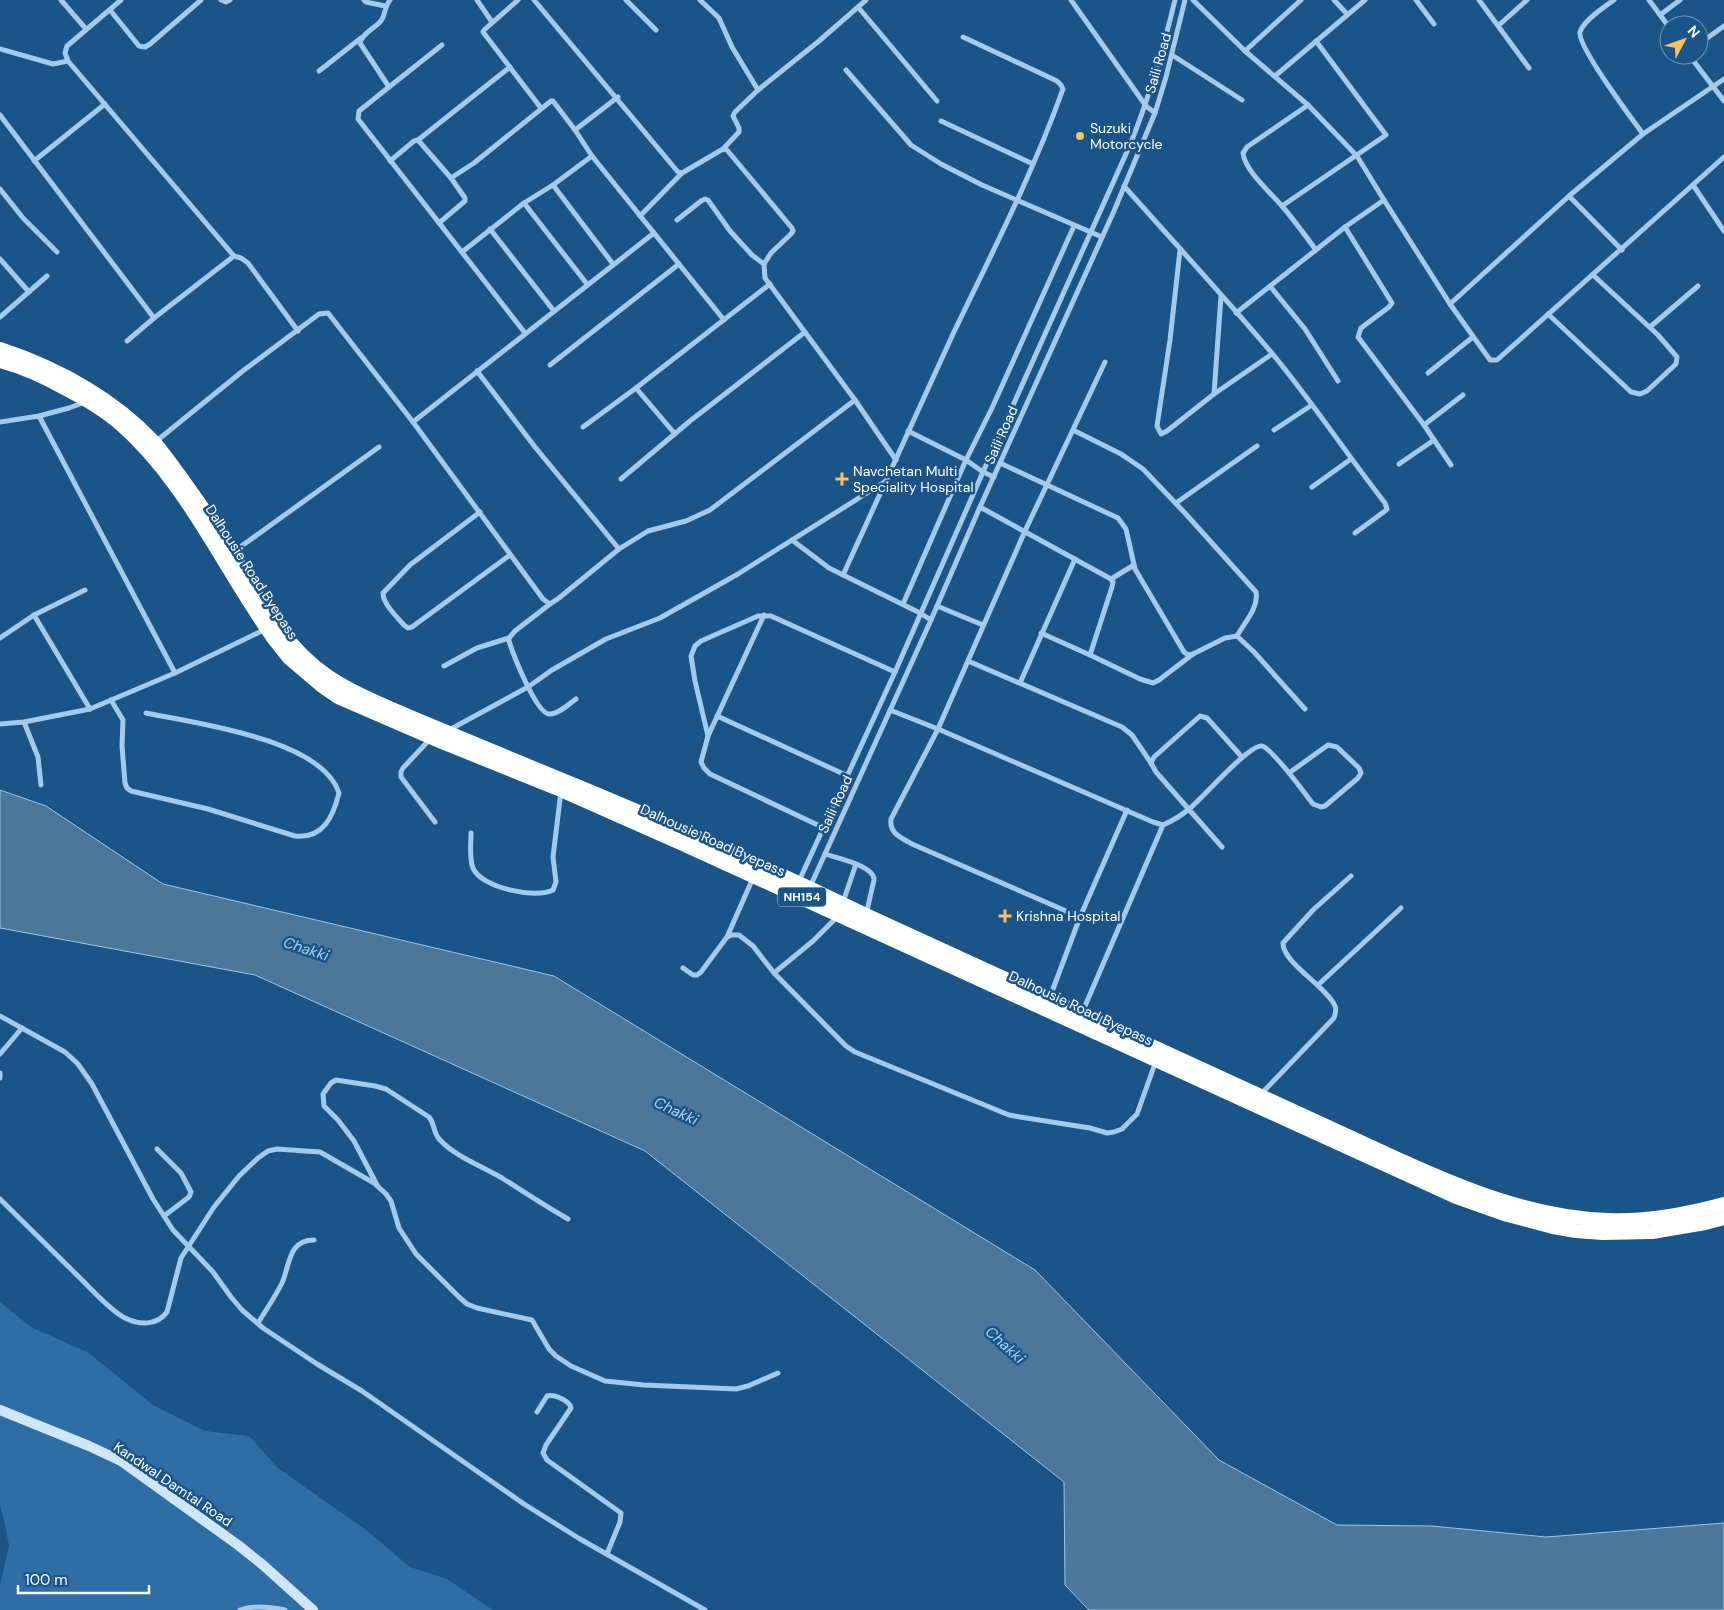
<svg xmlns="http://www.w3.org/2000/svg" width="1724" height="1610" viewBox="0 0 1724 1610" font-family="'DM Sans',sans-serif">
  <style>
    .green { fill: #2e6ea4 }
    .water { fill: #4d769b; stroke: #96c7ed }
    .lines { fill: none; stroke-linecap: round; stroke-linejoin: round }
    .street { stroke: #a3caeb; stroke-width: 5 }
    .secondary { stroke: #cfe5f8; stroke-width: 10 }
    .highway { stroke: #fff; stroke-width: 14 }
    .poi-dot { fill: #fcc060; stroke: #1b5486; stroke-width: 2 }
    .labels { text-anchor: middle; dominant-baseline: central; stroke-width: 5; stroke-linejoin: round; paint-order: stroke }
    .shield { fill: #1b5486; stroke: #bbccdb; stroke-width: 1 }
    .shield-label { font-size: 12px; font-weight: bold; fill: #fff }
    .street-label { font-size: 14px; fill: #fff; stroke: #1b5486 }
    .poi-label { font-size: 14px; fill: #fff; stroke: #1b5486; text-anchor: start }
    .water-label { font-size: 15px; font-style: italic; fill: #aed4f3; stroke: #1b5486 }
  </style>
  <rect width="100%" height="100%" fill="#1b5486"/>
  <polygon class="green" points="0,1302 31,1327 89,1353 153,1405 205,1431 249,1436 278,1468 366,1530 410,1567 447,1579 493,1610 0,1610 0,1585 9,1546 5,1524 0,1505"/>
  <polygon class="water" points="0,790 46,806 163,884 554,976 1035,1270 1219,1460 1337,1525 1432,1526 1546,1537 1724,1523 1724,1610 1089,1610 1065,1585 1064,1482 645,1151 255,975 0,928"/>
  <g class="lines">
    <g class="street">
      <polyline points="61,0 86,29"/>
      <polyline points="121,0 67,46 65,53 68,61 234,256 241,258 248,263 298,331"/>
      <polyline points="221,0 226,2 230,0"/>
      <polyline points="364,0 366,2 385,6"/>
      <path d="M390 0C383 9 386 16 380 22 373 29 362 34 360 43L389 87 359 111 358 119 525 333"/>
      <polyline points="477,0 492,22"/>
      <polyline points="518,0 484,30 483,32 541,108"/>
      <polyline points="534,0 678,172 682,173"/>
      <polyline points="626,0 656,30"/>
      <polyline points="700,0 719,18 732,47 758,90"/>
      <polyline points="1071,0 1146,106 1155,113"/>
      <polyline points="1193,0 1245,51 1308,105 1357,156 1384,200 1450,304 1490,360 1497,360 1724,157"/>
      <polyline points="1334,0 1347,14"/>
      <polyline points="1416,0 1434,24"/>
      <polyline points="1479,0 1529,68"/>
      <path d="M1614 0C1604 7 1583 21 1580 32 1577 46 1632 119 1643 134"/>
      <polyline points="1649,0 1669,27"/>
      <polyline points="858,7 937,101"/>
      <polyline points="110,10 139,46 145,47 150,44 201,0"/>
      <polyline points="1660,15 1680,0"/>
      <polyline points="1499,25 1527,0"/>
      <polyline points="1699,44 1724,26"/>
      <polyline points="0,49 53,64 68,61"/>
      <polyline points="1245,51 1301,0"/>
      <polyline points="1172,55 1242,100"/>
      <polyline points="1689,55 1724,101"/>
      <polyline points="846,70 911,145 941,164 982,185 1102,237"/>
      <polyline points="319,71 361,38"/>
      <polyline points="1275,76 1365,0"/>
      <polyline points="389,87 442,45"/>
      <path d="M1308 105 1247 147 1243 153C1245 171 1270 192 1282 206 1294 220 1305 235 1316 250"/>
      <polyline points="0,115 154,318"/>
      <polyline points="941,121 1033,164"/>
      <polyline points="575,130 592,156 724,320"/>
      <polyline points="418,140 510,67"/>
      <polyline points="723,149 727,150 792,228 793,231 791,234 771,253 764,264 765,278 855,400 896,460"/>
      <polyline points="34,161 105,104"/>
      <polyline points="390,161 414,141 418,140 451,178 465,198 465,201 439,223"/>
      <polyline points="451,178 474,163 551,101 553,101 575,130 618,97"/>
      <polyline points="553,185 613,264"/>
      <polyline points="1693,185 1724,231"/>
      <path d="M1124 186C1171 239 1219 291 1265 345 1308 395 1344 451 1385 503L1387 509 1385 511 1355 533"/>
      <polyline points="0,189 23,218 57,252"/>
      <polyline points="1569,196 1643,134 1724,79"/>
      <polyline points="524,203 587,284"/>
      <polyline points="1282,206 1386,135 1316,41"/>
      <polyline points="640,216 682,173 723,149 739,132 739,128 733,116 735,112 758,90 819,41 866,0"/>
      <polyline points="677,220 701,201 705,199 708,200 730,231 752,255 764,264"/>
      <polyline points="1345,227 1392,303 1389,307 1361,328 1358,337 1424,425 1451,465"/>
      <polyline points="490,229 554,311"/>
      <polyline points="1180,250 1170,340 1157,426 1161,434 1167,431 1214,394 1272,354"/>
      <polyline points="462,252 524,203 553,185 592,156"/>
      <polyline points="0,259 29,292"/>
      <polyline points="1270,286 1305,329 1338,381"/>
      <polyline points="1450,304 1569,196 1622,250"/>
      <polyline points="1236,313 1345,227 1384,200"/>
      <polyline points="1548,314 1631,392 1640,394 1647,391 1676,364 1677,357 1658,335 1593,275"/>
      <polyline points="0,317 47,276"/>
      <polyline points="1650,327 1698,286"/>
      <polyline points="127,341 154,318 234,256"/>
      <polyline points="550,365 679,264"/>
      <polyline points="477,371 535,447 619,549"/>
      <polyline points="1428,373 1473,337"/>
      <polyline points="636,388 675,434"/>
      <polyline points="1214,394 1221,296"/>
      <polyline points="39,416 175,673"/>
      <polyline points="0,422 39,416 69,408 85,402"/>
      <polyline points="413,422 654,233"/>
      <polyline points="1424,425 1463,395"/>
      <polyline points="583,427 636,388 770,284"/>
      <path d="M1073 430 1121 454 1143 469 1184 512 1256 592C1259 608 1244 623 1237 636"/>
      <polyline points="1274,430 1312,405"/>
      <polyline points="908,431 966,460 983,472 994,477"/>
      <polyline points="154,443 244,370 319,314 328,313 413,422 543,599 550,604 559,598 619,549 648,531 686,521 710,510 855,400"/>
      <polyline points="1000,463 1118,518 1126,529 1135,569 1184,652 1188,655 1193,654 1225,638 1237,636 1254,652 1305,709"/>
      <polyline points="1399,464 1434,440"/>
      <polyline points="621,479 690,421 805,332"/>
      <polyline points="1312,487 1351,459"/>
      <polyline points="1176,503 1257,446"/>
      <polyline points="980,507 1111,579 1113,582 1112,587 1090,655 1041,633"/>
      <path d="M480 512 410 565 383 593C383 604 397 617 404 625L408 628 412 627 510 555"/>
      <polyline points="792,540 829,568 920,613 931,620"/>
      <polyline points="232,553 379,447"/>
      <path d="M843 575C880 495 916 414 953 334 992 253 1033 173 1063 89L1061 85 1057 81 963 37"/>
      <polyline points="1111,579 1134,565"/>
      <path d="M550 604 515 631 509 638V641C513 654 536 713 549 714 558 715 569 704 576 699"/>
      <polyline points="903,604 966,460 992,408 1074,226"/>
      <polyline points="937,606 983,625"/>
      <polyline points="34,615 85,590"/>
      <polyline points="764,615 708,736 701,762 704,768 710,774 824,828"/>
      <polyline points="0,638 34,615 90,709"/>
      <polyline points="1090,655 1140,679 1153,683 1159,680 1193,654"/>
      <polyline points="968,661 1122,727 1132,735 1151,763"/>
      <polyline points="444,666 477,648 509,638"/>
      <polyline points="1020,683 1075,559"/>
      <path d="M111 700 123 720 122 746 125 783 127 788 131 791 208 809 295 836C323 839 333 817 339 793 322 739 194 723 146 713"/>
      <path d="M890 710 938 729 1153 822 1163 825C1172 821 1182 815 1189 809 1202 799 1249 744 1262 746 1272 748 1306 795 1313 804L1321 807 1325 806 1358 778 1361 773 1359 768 1337 747 1328 745 1289 773"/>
      <polyline points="717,716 848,776"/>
      <polyline points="24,722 38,757 41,785"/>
      <polyline points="0,724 24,722 90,709 175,673 266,629"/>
      <polyline points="449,730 528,687 552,670 606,639 660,618 738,574 886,481"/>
      <polyline points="708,736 695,681 691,656 695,646 701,641 758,616 771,616 895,672"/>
      <polyline points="431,738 403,768 401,772 401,777 435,822"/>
      <path d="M471 833C471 844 469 859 473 868 481 888 536 899 553 890L556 882 553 857 561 791"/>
      <polyline points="1222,847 1156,772 1151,763 1154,757 1200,716 1207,718 1242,757"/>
      <path d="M825 854C837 858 875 866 874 880L866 915"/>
      <path d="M799 881 895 672 983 472 1130 145C1149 98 1163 50 1175 0"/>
      <polyline points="810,887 931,620 980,507 1114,211 1155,113 1166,77 1185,0"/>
      <polyline points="843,902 856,864"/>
      <path d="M1080 917 912 844C902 838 889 834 891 819L938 729 1025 531 1105 362"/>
      <polyline points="727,937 753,878"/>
      <polyline points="683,968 693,975 697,975 701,972 727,937 732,935 739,935 753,946 774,973 846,1046 855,1052 1009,1115 1020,1117 1090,1128 1107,1133 1114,1132 1122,1129 1137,1114 1156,1061"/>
      <polyline points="774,973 813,941 837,917"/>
      <polyline points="1318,985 1401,908"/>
      <polyline points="1050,997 1080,917 1127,810"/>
      <polyline points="1082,1013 1163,825"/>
      <polyline points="0,1016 65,1052 78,1064 92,1084 153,1199 173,1230 213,1272 231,1297 242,1310 263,1328 317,1364 362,1391 524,1504 580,1539 705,1610"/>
      <polyline points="0,1054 22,1028"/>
      <polyline points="0,1073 0,1078"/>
      <path d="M1260 1095 1334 1018C1335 1014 1337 1010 1335 1006 1327 987 1282 962 1283 943L1313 910 1351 876"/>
      <polyline points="157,1149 181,1173 191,1192 189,1197 164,1216"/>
      <path d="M377 1185 354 1141 338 1120 324 1106 323 1094 331 1083 336 1080 375 1086 386 1089 429 1117C435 1124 433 1133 440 1140 456 1157 482 1166 502 1178 524 1192 545 1206 568 1219"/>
      <path d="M0 1199C27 1226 55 1253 82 1280 94 1292 111 1311 125 1318 139 1325 157 1326 167 1312L181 1258 214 1207 239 1176 258 1158 268 1151 277 1149 320 1152 374 1183 386 1194 391 1201 399 1228 416 1254 459 1297 467 1304 477 1308 532 1320 549 1349 556 1356 571 1366 605 1381 644 1385 736 1389 748 1386 778 1373"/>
      <path d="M258 1323C266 1310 275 1297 282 1283 290 1265 288 1240 314 1240"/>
      <path d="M537 1412 547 1396C554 1394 565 1399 570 1405L571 1408 546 1445 543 1453 547 1460 621 1513 620 1522 607 1554"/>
      <path d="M240 1610C254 1605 271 1607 285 1610"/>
    </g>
    <polyline class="secondary" points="0,1410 89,1446 121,1461 238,1545 263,1565 313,1610"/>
    <g class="highway">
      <path d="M0 349C57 368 112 398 154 442 163 453 172 465 180 476 199 502 217 529 234 556 260 600 285 648 329 677 355 694 385 706 415 719 456 736 497 753 538 770 649 815 758 863 866 915L1398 1159C1464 1189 1534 1218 1608 1220 1647 1222 1687 1214 1724 1204"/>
      <path d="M0 361C23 367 45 377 66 389 84 398 101 408 117 421 186 480 222 566 274 639L289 658 322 686 338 697 442 742 561 790 683 844 1456 1197 1504 1214 1553 1227 1576 1231 1603 1233 1652 1232 1705 1223 1724 1218"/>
    </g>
  </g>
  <g class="poi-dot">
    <circle cx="1080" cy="136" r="5"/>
    <path d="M839.5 471.5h5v5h5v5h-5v5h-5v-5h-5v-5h5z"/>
    <path d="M1002.5 908.5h5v5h5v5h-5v5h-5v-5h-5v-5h5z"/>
  </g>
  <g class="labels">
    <rect class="shield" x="778" y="887.5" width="48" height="19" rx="4"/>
    <g class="shield-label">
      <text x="802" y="897">NH154</text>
    </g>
    <g class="street-label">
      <text transform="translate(1158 63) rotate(-74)">Saili Road</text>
      <text transform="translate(1001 435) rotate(-66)">Saili Road</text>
      <text transform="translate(252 572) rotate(57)">Dalhousie Road Byepass</text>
      <text transform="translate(835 804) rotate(-65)">Saili Road</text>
      <text transform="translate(713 840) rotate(24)">Dalhousie Road Byepass</text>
      <text transform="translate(1081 1008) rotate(25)">Dalhousie Road Byepass</text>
      <text transform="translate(173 1484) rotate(34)">Kandwal Damtal Road</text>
    </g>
    <g class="poi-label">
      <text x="1090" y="128">Suzuki<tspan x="1090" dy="16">Motorcycle</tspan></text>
      <text x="853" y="471">Navchetan Multi<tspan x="853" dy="16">Speciality Hospital</tspan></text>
      <text x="1016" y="916">Krishna Hospital</text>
    </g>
    <g class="water-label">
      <text transform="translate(306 949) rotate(18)">Chakki</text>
      <text transform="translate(676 1111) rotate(25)">Chakki</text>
      <text transform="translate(1005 1345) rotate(42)">Chakki</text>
    </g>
  </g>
  <g transform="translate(1684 40) rotate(49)"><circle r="24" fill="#1b5486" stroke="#7698b6"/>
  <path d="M0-4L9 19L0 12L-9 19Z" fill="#fcc060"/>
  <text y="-8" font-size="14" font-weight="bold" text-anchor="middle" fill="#ffffff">N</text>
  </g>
  <path d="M18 1585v8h131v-8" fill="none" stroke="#ffffff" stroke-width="2.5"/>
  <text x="25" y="1585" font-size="15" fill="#ffffff" stroke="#1b5486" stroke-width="4" paint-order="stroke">100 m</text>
</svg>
